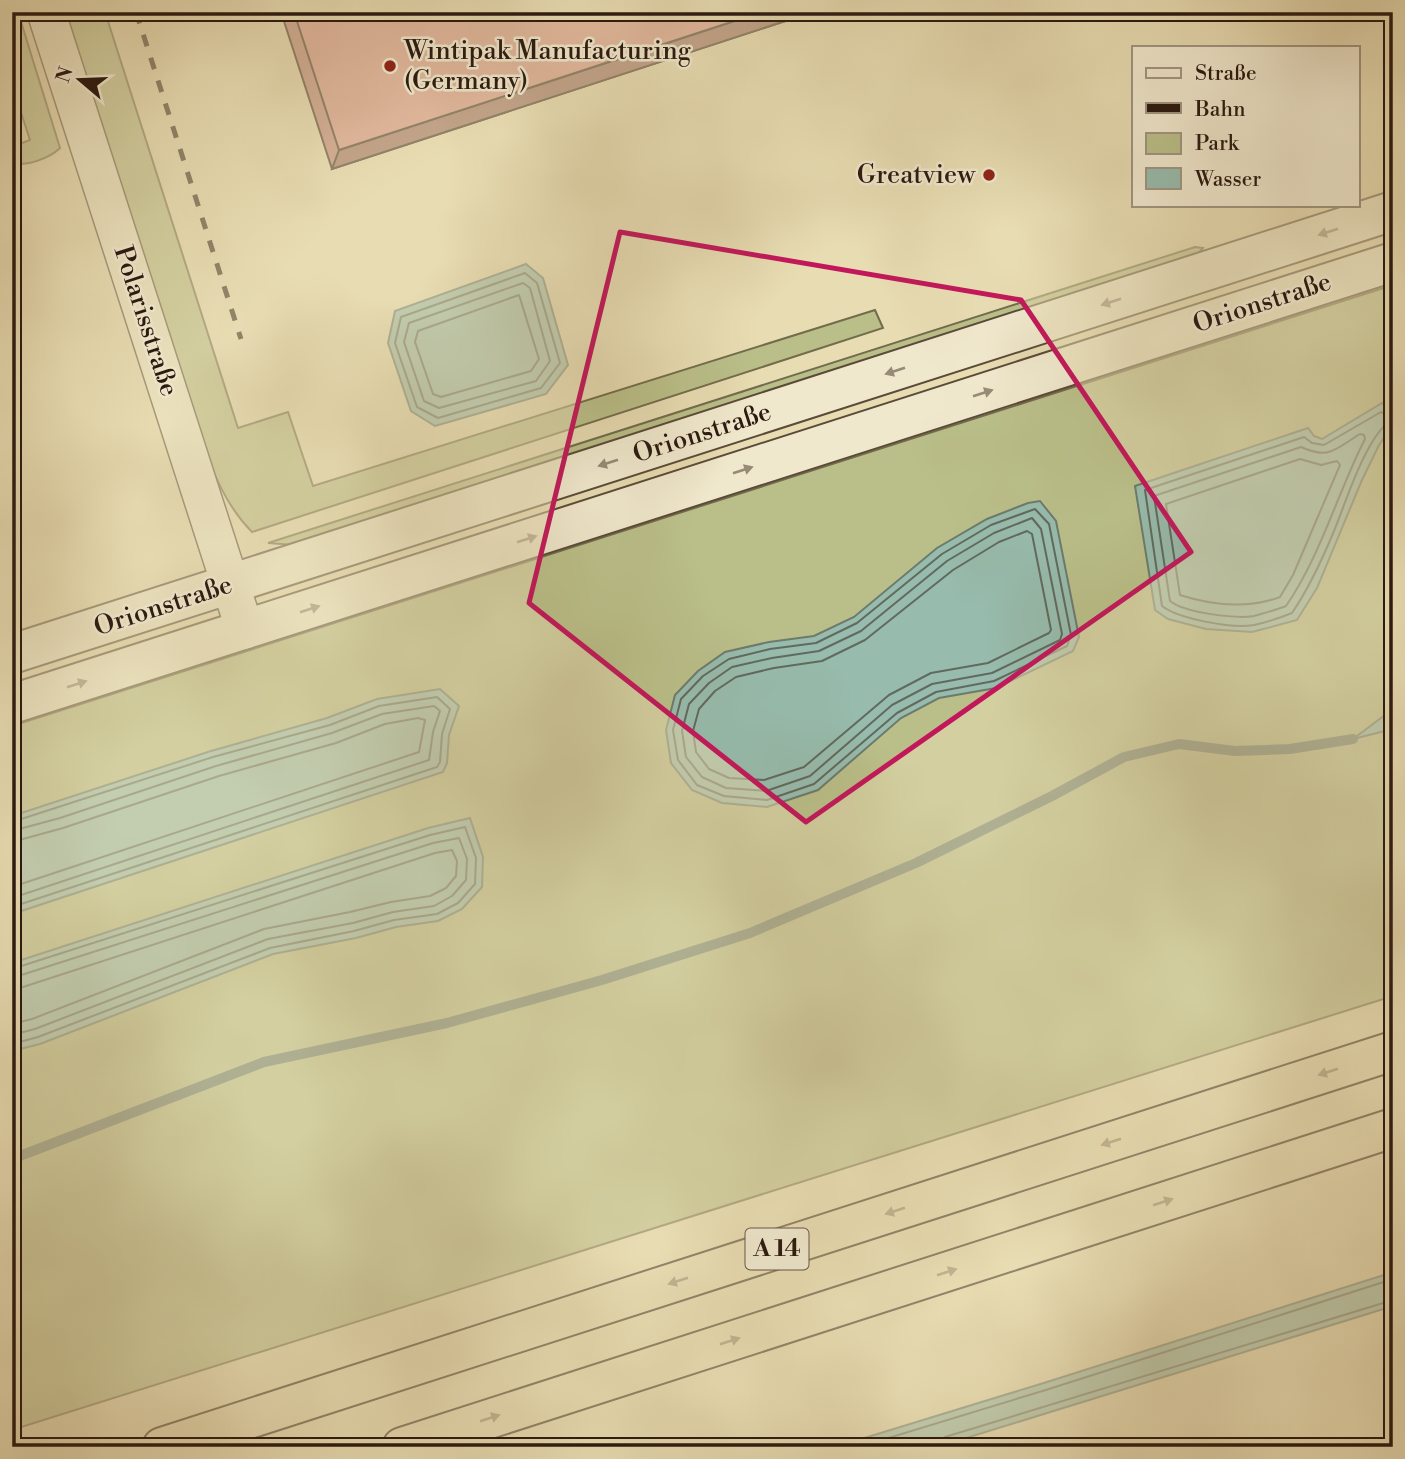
<svg xmlns="http://www.w3.org/2000/svg" width="1405" height="1459" viewBox="0 0 1405 1459" font-family="'Libre Bodoni',serif">
  <style>
    .green { fill: #babf89; stroke: #726c4c; stroke-width: 2 }
    .water { fill: #97bcad; stroke: #6c7b6e; stroke-width: 2 }
    .lines { fill: none; stroke-linecap: round; stroke-linejoin: round }
    .shore { stroke: #616a5e; stroke-width: 2 }
    .stream { stroke: #6c7b6e; stroke-width: 10 }
    .minor-casing { stroke: #5a4a38; stroke-width: 40 }
    .tertiary-casing { stroke: #5a4a38; stroke-width: 42 }
    .motorway-casing { stroke: #2b1910; stroke-width: 42 }
    .minor { stroke: #f0e8cd; stroke-width: 37 }
    .tertiary { stroke: #f0e8cd; stroke-width: 38 }
    .motorway { stroke: #e8dcb2; stroke-width: 38 }
    .rail { stroke: #2b1910; stroke-width: 5; stroke-dasharray: 12 12; stroke-linecap: butt }
    .wall { fill: #bb7871; stroke: #2b1910; stroke-width: 2 }
    .shaded-wall { fill: #98625c; stroke: #2b1910; stroke-width: 2 }
    .building { fill: #d98c83; stroke: #2b1910; stroke-width: 2 }
    .oneway { fill: #978b78 }
    .oneway2 { fill: #938469 }
    .marked { fill: none; stroke: #c2185b; stroke-width: 5; stroke-linejoin: round }
    .poi-dot { fill: #8f2418; stroke: #f0e8cd; stroke-width: 2.5 }
    .labels { text-anchor: middle; dominant-baseline: central; stroke-width: 5; stroke-linejoin: round; paint-order: stroke }
    .shield { fill: #f0e8cd; stroke: #665749; stroke-width: 2 }
    .shield-label { font-size: 24px; font-weight: bold; fill: #2b1910 }
    .poi-label { font-size: 26px; fill: #2b1910; stroke: #f0e8cd; text-anchor: start }
    .street-label { font-size: 26px; fill: #2b1910; stroke: #f0e8cd }
  </style>
  <rect width="100%" height="100%" fill="#e8dcb2"/>
  <filter id="stains"><feTurbulence type="fractalNoise" baseFrequency=".00286" numOctaves="4"/><feColorMatrix values="0 0 0 0 .2 0 0 0 0 .09 0 0 0 0 .02 0 0 0 .5 -.17"/></filter>
  <radialGradient id="worn" r=".72"><stop offset=".6" stop-color="#630" stop-opacity="0"/><stop offset="1" stop-color="#630" stop-opacity=".3"/></radialGradient>
  <g class="green">
    <path d="M12 12H18L60 148C51 157 24 169 12 161V147L30 140 12 85Z"/>
    <path d="M65 12H105L238 428 288 412 313 486 875 310 883 328 252 532C232 512 220 489 210 463Z"/>
    <polygon points="1195,247 1203,248 1198,254 294,545 268,543"/>
    <polygon points="1393,285 1393,996 12,1430 12,726"/>
  </g>
  <g class="water">
    <polygon points="526,264 543,278 568,365 546,394 435,426 411,411 388,343 395,311"/>
    <polygon points="1382,403 1393,412 1393,425 1379,445 1362,480 1317,588 1297,620 1252,632 1206,629 1168,619 1155,610 1135,486 1308,428 1314,436 1322,439"/>
    <polygon points="1040,501 1056,521 1079,637 1073,651 996,688 939,698 901,718 818,790 767,807 722,803 692,790 671,763 666,730 675,695 698,671 725,652 769,642 814,636 854,617 937,548 987,519 1028,503"/>
    <polygon points="440,689 459,706 449,735 447,763 443,772 12,914 12,816 211,751 327,718 377,699"/>
    <polygon points="1393,709 1393,729 1353,739"/>
    <polygon points="470,818 483,857 482,887 462,909 438,921 396,927 356,938 273,954 40,1044 12,1051 12,963 428,828"/>
    <polygon points="1393,1272 1393,1306 1361,1316 937,1447 835,1447 1047,1382"/>
  </g>
  <g class="lines">
    <g class="shore">
      <polygon points="525,273 537,283 560,363 541,388 438,418 417,407 395,343 401,317"/>
      <polygon points="523,283 530,288 550,361 536,381 439,408 424,401 404,342 409,323"/>
      <polygon points="519,295 539,359 531,371 441,397 433,394 415,342 418,331"/>
      <path d="M1381 412 1389 417 1390 421C1365 439 1346 502 1334 531 1322 560 1309 588 1292 613 1280 618 1267 622 1254 625 1233 629 1179 619 1162 606L1145 490 1304 437 1312 443 1324 445Z"/>
      <path d="M1360 434 1364 435 1365 439C1337 494 1321 555 1286 606 1276 610 1265 613 1254 616 1236 619 1185 613 1170 601L1154 496 1301 447C1330 460 1335 449 1360 434Z"/>
      <path d="M1300 459 1321 465 1337 461 1340 465 1293 575 1280 597C1247 609 1214 606 1180 595L1166 504Z"/>
      <polygon points="1035,509 1049,524 1071,635 1067,646 994,681 936,692 897,713 814,784 767,800 724,796 697,785 678,760 673,730 681,699 703,676 729,659 770,649 816,643 857,623 942,554 991,525"/>
      <polygon points="1032,518 1041,529 1062,634 1060,640 992,673 932,684 892,705 810,776 766,791 726,788 702,777 686,757 682,731 689,704 709,683 732,667 772,658 819,651 861,631 947,561 994,533"/>
      <polygon points="1027,531 1032,534 1051,630 1049,633 988,663 931,673 889,695 804,767 764,780 729,778 709,769 696,752 693,731 699,709 715,691 736,677 774,668 822,661 865,640 953,570 999,542"/>
      <polyline points="12,822 213,757 330,725 379,706 437,697 450,709 442,734 440,762 437,767 12,907"/>
      <polyline points="12,831 60,818 216,766 332,733 382,714 434,706 440,711 433,732 429,760 12,898"/>
      <polyline points="12,842 63,828 219,776 336,743 385,724 418,718 425,720 419,752 12,887"/>
      <polyline points="12,969 430,835 465,827 476,858 475,884 458,903 437,914 394,920 354,931 270,948 38,1037 12,1044"/>
      <polyline points="12,978 433,843 459,838 467,859 466,880 452,896 434,906 393,912 353,923 268,939 35,1029 12,1035"/>
      <polyline points="12,988 23,987 435,853 452,850 457,861 456,876 446,888 430,896 391,902 350,912 264,929 32,1019 12,1024"/>
      <polyline points="859,1447 1049,1389 1393,1279"/>
      <polyline points="939,1447 940,1441 945,1437 1393,1300"/>
    </g>
    <polyline class="stream" points="12,1159 264,1062 447,1023 602,980 750,933 916,863 1052,796 1124,757 1179,744 1235,751 1290,749 1353,739"/>
    <defs>
      <polyline id="minor" points="46,12 245,630"/>
      <g id="tertiary">
        <polyline points="12,654 1393,211"/>
        <polyline points="12,704 1393,262"/>
      </g>
      <g id="motorway">
        <polyline points="162,1447 1393,1051"/>
        <polyline points="402,1447 1393,1128"/>
      </g>
    </defs>
    <use href="#minor" class="minor-casing"/>
    <use href="#tertiary" class="tertiary-casing"/>
    <use href="#motorway" class="motorway-casing"/>
    <use href="#minor" class="minor"/>
    <use href="#tertiary" class="tertiary"/>
    <use href="#motorway" class="motorway"/>
    <polyline class="rail" points="136,12 241,339"/>
  </g>
  <polygon class="wall" points="281,12 813,12 332,169"/>
  <polygon class="shaded-wall" points="762,12 813,12 332,169 339,150"/>
  <polygon class="building" points="294,12 762,12 339,150"/>
  <defs><path id="oneway-solid" d="M-6-.8H1V-3.2L6.5 0L1 3.2V.8H-6Z" transform="scale(1.75)"/></defs>
  <g class="oneway">
    <use href="#oneway-solid" transform="translate(1328 232) rotate(162)"/>
    <use href="#oneway-solid" transform="translate(1111 302) rotate(162)"/>
    <use href="#oneway-solid" transform="translate(895 371) rotate(162)"/>
    <use href="#oneway-solid" transform="translate(983 393) rotate(-18)"/>
    <use href="#oneway-solid" transform="translate(608 463) rotate(162)"/>
    <use href="#oneway-solid" transform="translate(743 470) rotate(-18)"/>
    <use href="#oneway-solid" transform="translate(527 539) rotate(-18)"/>
    <use href="#oneway-solid" transform="translate(310 609) rotate(-18)"/>
    <use href="#oneway-solid" transform="translate(77 684) rotate(-18)"/>
  </g>
  <g class="oneway2">
    <use href="#oneway-solid" transform="translate(1328 1072) rotate(162)"/>
    <use href="#oneway-solid" transform="translate(1111 1142) rotate(162)"/>
    <use href="#oneway-solid" transform="translate(1163 1202) rotate(-18)"/>
    <use href="#oneway-solid" transform="translate(895 1211) rotate(162)"/>
    <use href="#oneway-solid" transform="translate(947 1272) rotate(-18)"/>
    <use href="#oneway-solid" transform="translate(678 1281) rotate(162)"/>
    <use href="#oneway-solid" transform="translate(730 1341) rotate(-18)"/>
    <use href="#oneway-solid" transform="translate(490 1418) rotate(-18)"/>
  </g>
  <path d="M0 0H1405V1459H0ZM620 232 1021 300 1191 552 806 822 529 603Z" fill="#e8dcb2" fill-opacity=".55" fill-rule="evenodd"/>
  <path class="marked" d="M620 232 1021 300 1191 552 806 822 529 603Z"/>
  <g class="poi-dot">
    <circle cx="390" cy="66" r="7"/>
    <circle cx="989" cy="175" r="7"/>
  </g>
  <g class="labels">
    <rect class="shield" x="745.5" y="1228.5" width="63" height="41" rx="5"/>
    <g class="shield-label">
      <text x="777" y="1249">A 14</text>
    </g>
    <g class="poi-label">
      <text x="404" y="51">Wintipak Manufacturing<tspan x="404" dy="30">(Germany)</tspan></text>
      <text x="975" y="175" text-anchor="end">Greatview</text>
    </g>
    <g class="street-label">
      <text transform="translate(1262 303) rotate(-18)">Orionstraße</text>
      <text transform="translate(146 321) rotate(72)">Polarisstraße</text>
      <text transform="translate(702 433) rotate(-18)">Orionstraße</text>
      <text transform="translate(163 606) rotate(-18)">Orionstraße</text>
    </g>
  </g>
  <rect width="1405" height="1459" fill="none" stroke="#e8dcb2" stroke-width="42"/>
  <rect x="14" y="14" width="1377" height="1431" fill="none" stroke="#2b1910" stroke-width="3.5"/>
  <rect x="21" y="21" width="1363" height="1417" fill="none" stroke="#2b1910" stroke-width="2"/>
  <rect x="1132" y="46" width="228" height="161" fill="#f0e8cd" stroke="#a19581" stroke-width="2"/>
  <rect x="1146" y="68" width="35" height="10" fill="#f0e8cd" stroke="#a19581" stroke-width="2"/>
  <text x="1195" y="80" font-size="21" fill="#2b1910">Straße</text>
  <rect x="1146" y="103" width="35" height="10" fill="#2b1910" stroke="#a19581" stroke-width="2"/>
  <text x="1195" y="116" font-size="21" fill="#2b1910">Bahn</text>
  <rect x="1146" y="133" width="35" height="21" fill="#babf89" stroke="#a19581" stroke-width="2"/>
  <text x="1195" y="150" font-size="21" fill="#2b1910">Park</text>
  <rect x="1146" y="168" width="35" height="21" fill="#97bcad" stroke="#a19581" stroke-width="2"/>
  <text x="1195" y="186" font-size="21" fill="#2b1910">Wasser</text>
  <g transform="translate(80 80) rotate(289)" stroke="#f0e8cd" stroke-width="5" paint-order="stroke">
  <path d="M0-5L12 26L0 18L-12 26Z" fill="#2b1910"/>
  <text y="-10" font-size="19" font-weight="bold" text-anchor="middle" fill="#2b1910">N</text>
  </g>
  <rect width="100%" height="100%" filter="url(#stains)"/>
  <rect width="100%" height="100%" fill="url(#worn)"/>
</svg>
